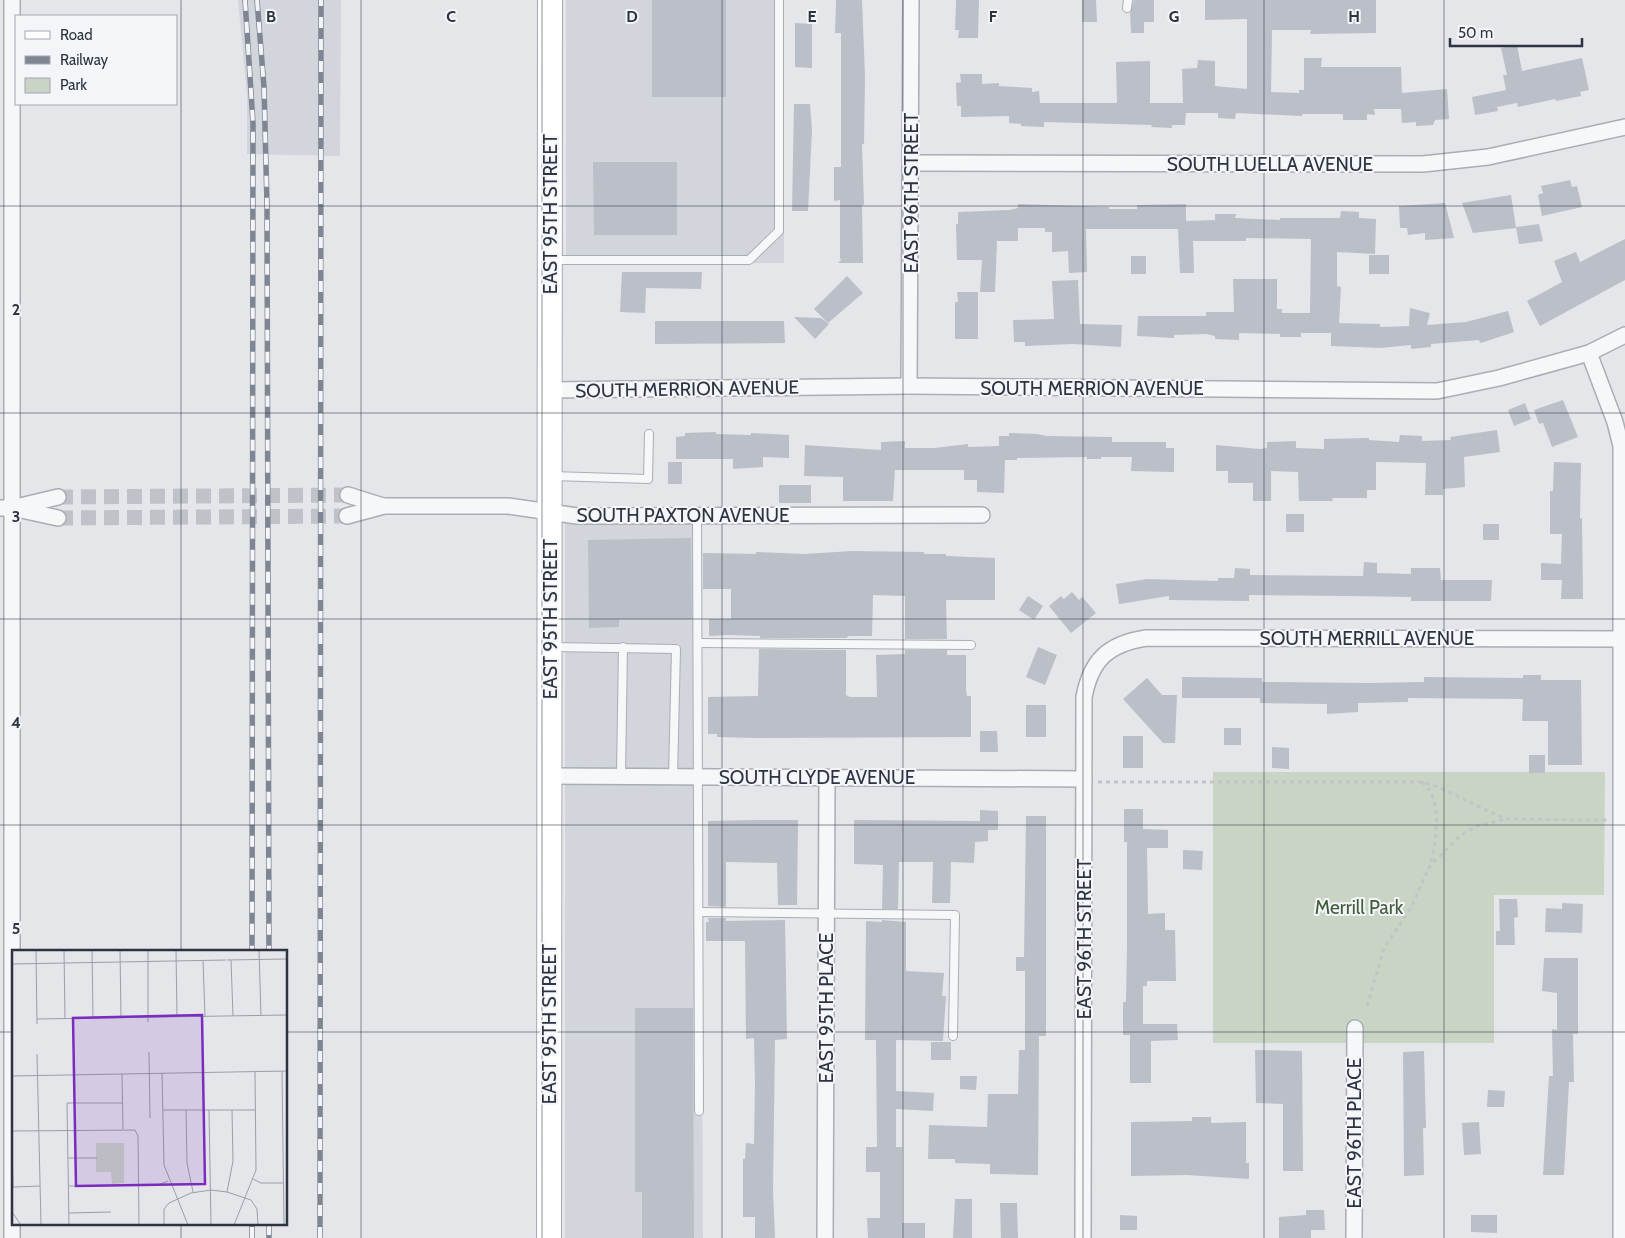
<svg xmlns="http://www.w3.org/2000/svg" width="1625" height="1238" viewBox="0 0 1625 1238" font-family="Cabin,sans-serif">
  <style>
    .built { fill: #d2d5dc }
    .green { fill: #c9d4c5 }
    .building { fill: #bbbfc7 }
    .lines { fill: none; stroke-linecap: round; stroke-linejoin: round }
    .street-tunnel { stroke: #bfc2c8; stroke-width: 15; stroke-dasharray: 15 8; stroke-linecap: butt }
    .lane-casing { stroke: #a9adb4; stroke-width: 10 }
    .street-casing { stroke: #a9adb4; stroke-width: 18 }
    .primary-casing { stroke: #a4aab5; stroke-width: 26 }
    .path { stroke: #c2c4c9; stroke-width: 3; stroke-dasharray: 4 4; stroke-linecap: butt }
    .lane { stroke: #f6f7f9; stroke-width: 8 }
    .street { stroke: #f6f7f9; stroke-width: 15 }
    .primary { stroke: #fff; stroke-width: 24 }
    .rail-casing { stroke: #7e8593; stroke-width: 5.5 }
    .rail { stroke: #f3f5f8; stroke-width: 4; stroke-dasharray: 11; stroke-linecap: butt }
    .grid { fill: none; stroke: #2d3341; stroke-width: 1; stroke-opacity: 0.55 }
    .labels { text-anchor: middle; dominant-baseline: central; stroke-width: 4; stroke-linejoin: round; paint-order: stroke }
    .street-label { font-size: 19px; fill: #2d3341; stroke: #f3f5f8 }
    .park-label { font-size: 19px; fill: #405c3b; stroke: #f3f5f8 }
    .inset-road { fill: none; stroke: #9b9ea6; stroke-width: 1 }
    .view { fill: #7b2cbf; fill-opacity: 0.15; stroke: #7b2cbf; stroke-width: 2.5 }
    .inset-edge { fill: none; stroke: #2d3341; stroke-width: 2.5 }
    .grid-label { font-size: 16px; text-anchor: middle; font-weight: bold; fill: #2d3341; stroke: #f3f5f8; stroke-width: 4; stroke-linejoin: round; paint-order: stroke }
  </style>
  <rect width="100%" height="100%" fill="#e4e6ea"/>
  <g class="built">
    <polygon points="238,0 341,0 340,156 247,154 247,96"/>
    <polygon points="566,0 784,0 784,263 566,264"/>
    <polygon points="700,519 703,1238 565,1238 565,520"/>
  </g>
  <polygon class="green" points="1213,772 1605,772 1604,895 1494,895 1494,1043 1213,1043"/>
  <g class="building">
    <rect x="652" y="0" width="74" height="97"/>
    <polygon points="836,0 862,0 865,76 864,144 862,144 864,205 862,205 863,263 838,263 842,259 840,259 840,200 834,201 834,167 841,167 841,33 835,33"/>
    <polygon points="956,0 979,0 978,38 958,38 959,30 955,30"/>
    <polygon points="1082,0 1096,0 1097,22 1082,22"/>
    <polygon points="1134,0 1154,0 1154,22 1144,22 1144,33 1131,33 1130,12"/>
    <polygon points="1205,0 1376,0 1376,33 1310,34 1311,30 1272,30 1271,92 1299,93 1299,90 1304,90 1304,58 1322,58 1321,67 1401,67 1402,93 1447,89 1449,119 1435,120 1433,125 1416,126 1416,122 1402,123 1401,109 1374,109 1375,115 1367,114 1367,120 1343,120 1343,114 1302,114 1302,116 1236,113 1235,119 1218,118 1218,113 1186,113 1185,125 1172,125 1172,128 1151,127 1152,125 1044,122 1044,127 1021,126 1021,124 1009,123 1009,116 961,117 961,106 957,106 956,83 961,82 960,74 982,74 982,84 999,83 999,86 1032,88 1032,92 1039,91 1040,103 1117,103 1116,62 1150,61 1150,103 1183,103 1182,69 1197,68 1198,60 1215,61 1215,86 1247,89 1247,19 1205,20"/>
    <polygon points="795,23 812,24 812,68 795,67"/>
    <polygon points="1517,45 1522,71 1582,58 1589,90 1580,92 1581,96 1556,101 1555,99 1518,107 1517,103 1497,107 1498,111 1475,115 1472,97 1506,90 1503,75 1507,75 1501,48"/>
    <polygon points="794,104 810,104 812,130 808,211 792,211"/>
    <polygon points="593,162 677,162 677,235 594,235"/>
    <polygon points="1570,180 1572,187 1577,186 1582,207 1542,216 1538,195 1543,193 1541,186"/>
    <polygon points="1511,195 1516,228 1473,233 1462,203"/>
    <polygon points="1445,203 1454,238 1425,240 1425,233 1408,235 1407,228 1400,228 1399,206"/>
    <polygon points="1018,204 1109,207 1109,209 1137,209 1137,205 1186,204 1186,221 1215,220 1215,214 1236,214 1235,218 1280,220 1280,218 1340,218 1341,211 1359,212 1359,218 1376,219 1375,254 1337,252 1337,286 1341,287 1339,323 1380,324 1380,327 1409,326 1410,308 1430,313 1427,325 1466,322 1508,311 1514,332 1484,342 1480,343 1479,340 1431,344 1431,347 1411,349 1411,345 1380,348 1331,346 1331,333 1301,333 1301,337 1280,337 1280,334 1239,333 1239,340 1215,339 1215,336 1206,334 1174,335 1174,338 1137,336 1138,316 1206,316 1206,312 1234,312 1233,279 1277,279 1277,309 1282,309 1282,313 1310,313 1311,239 1246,238 1246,241 1193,241 1194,273 1180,273 1178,229 1086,229 1087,272 1069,273 1068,251 1052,252 1052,232 1045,232 1045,228 1018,228 1018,241 997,241 995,292 980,292 982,260 957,260 956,224 958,224 958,212 1009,210 1018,208"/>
    <polygon points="1539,224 1543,241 1519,244 1516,227"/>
    <polygon points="1625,239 1625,280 1540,326 1527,301 1562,282 1554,261 1576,252 1580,262"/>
    <rect x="1369" y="255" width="20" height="19"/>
    <rect x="1131" y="256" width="15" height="18"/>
    <polygon points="622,272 702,272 701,289 646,288 645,313 620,312"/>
    <polygon points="847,276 863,293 828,323 814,309"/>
    <polygon points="1078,280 1080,324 1122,325 1121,347 1073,344 1025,346 1025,342 1014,342 1013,320 1054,319 1052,281"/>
    <polygon points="957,292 978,292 978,339 955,339 955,302 958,302"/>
    <polygon points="794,317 821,318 829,324 815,339"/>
    <polygon points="655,321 784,321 785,343 655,344"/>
    <polygon points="1563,400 1578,437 1552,447 1543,423 1539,424 1534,410"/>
    <polygon points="1525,403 1531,419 1514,426 1508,410"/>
    <polygon points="1497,430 1500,452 1464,457 1465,487 1443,489 1443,495 1425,495 1426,463 1376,462 1376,490 1367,490 1367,498 1332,498 1333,501 1299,501 1298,472 1271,471 1271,501 1253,501 1253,483 1228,483 1228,471 1216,471 1216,445 1260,449 1267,448 1267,442 1296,441 1296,448 1324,449 1324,439 1369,438 1369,440 1399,442 1400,435 1422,436 1422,441 1451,440 1450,437"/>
    <polygon points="716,432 716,434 751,435 751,433 789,435 789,458 763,457 763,467 733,469 733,459 676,459 676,437 685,436 685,433"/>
    <polygon points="1009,433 1037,434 1047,436 1112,437 1112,442 1166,442 1166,448 1174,448 1174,472 1131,471 1132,457 1101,457 1101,459 1087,459 1087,457 1017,458 1017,460 1005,460 1004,493 977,492 977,480 964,480 964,470 895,470 893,501 843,501 843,477 804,476 805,445 881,450 881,442 905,441 905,448 934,448 968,444 968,447 999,446 999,436 1009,436"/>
    <rect x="668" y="462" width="14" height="22"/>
    <polygon points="1554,462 1581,463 1580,518 1582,518 1583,599 1561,599 1562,580 1541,580 1541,563 1561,564 1562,534 1550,534 1550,491 1553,491"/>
    <rect x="779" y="485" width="32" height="18"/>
    <rect x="1286" y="514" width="18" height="18"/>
    <rect x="1483" y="524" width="16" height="16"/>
    <polygon points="691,538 692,619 619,619 619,627 589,628 588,540"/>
    <polygon points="852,551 924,552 924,554 946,554 946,556 995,558 995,600 946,600 947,639 905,639 905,596 873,595 872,636 849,636 846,638 760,638 760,636 728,635 709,636 709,619 731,619 731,589 703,589 703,553 756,554 756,552 805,554"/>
    <polygon points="1364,562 1377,563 1377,573 1411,574 1411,568 1440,568 1441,580 1492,580 1491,601 1411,601 1411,597 1349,596 1249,595 1249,601 1169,600 1169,596 1119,604 1116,584 1147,579 1218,581 1218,578 1234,578 1235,568 1250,569 1250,575 1363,576"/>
    <polygon points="1072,592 1079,600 1082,597 1096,613 1071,633 1049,606 1061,596 1064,599"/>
    <polygon points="1028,596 1043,606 1034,620 1019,610"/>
    <polygon points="1038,647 1057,655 1045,685 1026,677"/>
    <polygon points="759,649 846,650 846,695 850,697 877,697 876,655 905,654 905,650 947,650 947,655 966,655 966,690 967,696 971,696 971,737 755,738 717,737 717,734 708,734 708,697 758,696"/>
    <polygon points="1523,675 1541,675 1541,680 1581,680 1582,765 1548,765 1548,721 1522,721 1523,699 1408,698 1408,702 1358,703 1358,712 1327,714 1327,704 1260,703 1260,698 1182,698 1182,677 1262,678 1262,682 1368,683 1424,682 1424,677 1523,678"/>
    <polygon points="1147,678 1162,695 1177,695 1175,743 1163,743 1123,699"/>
    <rect x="1026" y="705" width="20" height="32"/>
    <rect x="1224" y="728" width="17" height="17"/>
    <polygon points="980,731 997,731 998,752 980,752"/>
    <rect x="1123" y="736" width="20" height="32"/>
    <polygon points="1272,747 1289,748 1289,769 1272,768"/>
    <rect x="1529" y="755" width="16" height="18"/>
    <polygon points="1124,809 1143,809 1143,829 1168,830 1168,848 1147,848 1148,914 1165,913 1165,930 1175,930 1176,981 1147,981 1147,986 1143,986 1143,1024 1177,1024 1178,1040 1151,1041 1151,1083 1130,1083 1130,1035 1123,1035 1123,1002 1126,1002 1127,946 1127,842 1124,842"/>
    <polygon points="980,810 998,811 998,830 988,830 988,841 975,842 974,863 951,862 950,903 932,903 933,862 899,862 898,909 882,909 883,865 854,864 854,820 980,821"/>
    <polygon points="1026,816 1046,816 1046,1036 1039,1036 1038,1175 990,1174 990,1164 955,1163 955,1159 928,1159 929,1125 987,1127 988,1094 1018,1094 1019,1050 1025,1050 1025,971 1016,971 1016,957 1024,957"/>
    <polygon points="754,820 798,820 797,905 778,905 777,863 726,862 726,907 708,906 708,821"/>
    <polygon points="1183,850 1203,851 1202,870 1183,869"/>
    <polygon points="1499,899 1517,899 1518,917 1514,918 1515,945 1496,945 1496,931 1500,931"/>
    <polygon points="1562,903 1583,904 1582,933 1545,932 1546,908 1562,909"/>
    <polygon points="708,918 726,918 726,921 785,920 787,1039 775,1040 773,1191 775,1238 755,1238 755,1217 743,1217 743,1159 745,1159 746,1143 754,1144 755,1083 754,1038 746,1039 745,941 706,941 706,922 709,922"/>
    <polygon points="882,920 906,922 906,971 944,973 942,996 946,996 943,1041 896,1040 896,1091 934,1093 933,1111 896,1109 896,1147 902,1147 902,1223 925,1223 925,1238 868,1238 867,1218 880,1218 880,1172 866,1172 866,1147 877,1147 876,1040 865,1040 866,921 882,922"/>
    <polygon points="1544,958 1578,958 1578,1034 1573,1034 1574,1082 1569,1082 1564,1175 1543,1175 1549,1076 1553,1076 1552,1029 1557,1030 1557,993 1542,991"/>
    <polygon points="635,1008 693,1008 694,1238 642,1238 642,1192 635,1192"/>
    <rect x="931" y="1042" width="20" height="18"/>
    <polygon points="1255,1050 1302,1051 1303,1171 1283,1171 1283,1104 1256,1103"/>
    <polygon points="1424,1051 1426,1128 1423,1128 1424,1175 1404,1176 1403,1052"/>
    <polygon points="960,1076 977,1076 976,1090 960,1089"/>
    <polygon points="1488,1090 1505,1091 1504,1107 1487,1107"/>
    <polygon points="1192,1117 1211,1117 1211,1123 1246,1122 1246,1163 1249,1163 1249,1179 1187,1175 1131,1176 1131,1122 1192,1121"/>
    <polygon points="1479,1122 1481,1154 1464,1155 1462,1123"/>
    <polygon points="955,1199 972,1199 972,1238 953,1238"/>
    <polygon points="1000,1203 1017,1203 1018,1238 1001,1238"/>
    <polygon points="1306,1210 1324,1210 1325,1230 1311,1230 1311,1238 1279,1238 1279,1217 1306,1215"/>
    <polygon points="1120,1215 1137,1216 1137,1230 1120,1230"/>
    <polygon points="1471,1215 1497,1215 1497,1233 1471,1232"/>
  </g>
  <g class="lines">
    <g class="street-tunnel">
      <polyline points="58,497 348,495"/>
      <polyline points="58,518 347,516"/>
    </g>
    <defs>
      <g id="lane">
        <polyline points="1127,8 1128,0"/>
        <polyline points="552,260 749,260 779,231 779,0"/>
        <polyline points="552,476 648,479 649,434"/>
        <polyline points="697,516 699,1111"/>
        <polyline points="698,643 971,645"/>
        <polyline points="552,647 676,649 673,777"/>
        <polyline points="621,776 623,647"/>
        <polyline points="699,912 955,915 953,1036"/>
      </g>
      <g id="street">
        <polyline points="911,163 1423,164 1488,157 1625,127"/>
        <polyline points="1589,353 1615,422 1621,446 1621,1238"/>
        <polyline points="909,386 911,0"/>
        <polyline points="550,390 909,386 1437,391 1499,378 1589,353 1625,335"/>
        <polyline points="348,495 383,506"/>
        <polyline points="16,507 58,497"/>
        <polyline points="0,508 12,508 58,518"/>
        <polyline points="347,516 384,506 508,506 577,516 982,515"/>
        <polyline points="549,776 1084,779"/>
        <polyline points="12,1238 12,0"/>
        <polyline points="825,1238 827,777"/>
        <path d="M1083 1238 1084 697C1091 660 1108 644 1146 638L1625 639"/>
        <polyline points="1354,1238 1355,1028"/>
      </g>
      <polyline id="primary" points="549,1238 550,0"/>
    </defs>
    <use href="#lane" class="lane-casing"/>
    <use href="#street" class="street-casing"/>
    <use href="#primary" class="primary-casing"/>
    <g class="path">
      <path d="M1098 782H1421C1452 789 1477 809 1508 819L1607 820"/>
      <path d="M1422 782C1444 800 1436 842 1430 866"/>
      <polyline points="1367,1006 1384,948 1412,906 1429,867 1461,835 1477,826 1507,819"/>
    </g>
    <use href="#lane" class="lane"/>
    <use href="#street" class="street"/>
    <use href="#primary" class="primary"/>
    <defs>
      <g id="rail">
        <polyline points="245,0 253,123 252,952"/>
        <polyline points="257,0 264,87 267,205 269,952"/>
        <polyline points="269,1224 269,1238"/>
        <polyline points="252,1238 252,1224"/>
        <polyline points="320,1238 321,0"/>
      </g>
    </defs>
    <use href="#rail" class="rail-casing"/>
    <use href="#rail" class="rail"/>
  </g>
  <path class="grid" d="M181 0V952M361 0V1238M542 0V1238M722 0V1238M903 0V1238M1083 0V1238M1264 0V1238M1444 0V1238M0 206H1625M0 413H1625M0 619H1625M0 825H1625M0 1032H14M286 1032H1625M181 1224V1238"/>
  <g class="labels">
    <g class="street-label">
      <text x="1270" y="164">SOUTH LUELLA AVENUE</text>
      <text transform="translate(911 193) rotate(-90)">EAST 96TH STREET</text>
      <text transform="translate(550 214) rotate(-90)">EAST 95TH STREET</text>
      <text x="1092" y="388">SOUTH MERRION AVENUE</text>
      <text transform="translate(687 389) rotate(-1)">SOUTH MERRION AVENUE</text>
      <text x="683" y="515">SOUTH PAXTON AVENUE</text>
      <text transform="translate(550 619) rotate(-90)">EAST 95TH STREET</text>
      <text x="1367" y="638">SOUTH MERRILL AVENUE</text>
      <text x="817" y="777">SOUTH CLYDE AVENUE</text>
      <text transform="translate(1084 939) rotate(-90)">EAST 96TH STREET</text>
      <text transform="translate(826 1008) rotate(-90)">EAST 95TH PLACE</text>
      <text transform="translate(549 1024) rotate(-90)">EAST 95TH STREET</text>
      <text transform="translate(1354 1133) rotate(-90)">EAST 96TH PLACE</text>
    </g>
    <g class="park-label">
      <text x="1359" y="907">Merrill Park</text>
    </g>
  </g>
  <g transform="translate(12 950)">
    <rect width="275" height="275" fill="#e4e6ea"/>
    <path d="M84 193H112V233L100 234 99 222H84Z" fill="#c9d4c5"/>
    <path class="inset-road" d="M24 0 25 74M52 0 53 69M80 0 81 68M108 0 109 68M136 0V72M164 0 165 67M247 0 249 66M215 10 275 9M219 10 221 66M191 11 193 67M0 14 214 10M25 69 275 65M137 102 138 168M25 104 29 275M270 121 272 275M150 123 152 215 176 275M110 124 111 179M0 126 275 121M151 160H243M174 160 175 213 181 242M197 160 199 275M0 181 123 180 126 186 127 275M0 194 1 237M56 208H85M241 229 249 233H271M57 236 146 235 156 231M1 237 28 236M215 242 221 211 220 160M0 262 9 275M57 263 99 262M57 275 55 153H110M152 275V259L157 253 179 243 199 240 215 242 239 250 245 259 246 275M222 275 244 220 243 122"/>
    <path class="view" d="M190 65 193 234 64 236 61 68Z"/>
    <rect width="275" height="275" class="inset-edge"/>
  </g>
  <g class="grid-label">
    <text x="271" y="22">B</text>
    <text x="451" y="22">C</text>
    <text x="632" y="22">D</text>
    <text x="812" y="22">E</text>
    <text x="993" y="22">F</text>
    <text x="1174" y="22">G</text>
    <text x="1354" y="22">H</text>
    <text x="16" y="315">2</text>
    <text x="16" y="522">3</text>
    <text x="16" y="728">4</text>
    <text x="16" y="934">5</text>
  </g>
  <rect x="15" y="15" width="162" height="90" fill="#f3f5f8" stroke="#a4a7af"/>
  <rect x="25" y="31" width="25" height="8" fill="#ffffff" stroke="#a4a7af"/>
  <text x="60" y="40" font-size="15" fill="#2d3341">Road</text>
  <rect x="25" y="56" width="25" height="8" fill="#7e8593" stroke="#a4a7af"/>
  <text x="60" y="65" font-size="15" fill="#2d3341">Railway</text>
  <rect x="25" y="78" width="25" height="15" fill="#c9d4c5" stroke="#a4a7af"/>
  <text x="60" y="90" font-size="15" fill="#2d3341">Park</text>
  <path d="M1450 38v8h132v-8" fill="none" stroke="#2d3341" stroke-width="2.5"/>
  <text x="1458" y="38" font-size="15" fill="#2d3341" stroke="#f3f5f8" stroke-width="4" paint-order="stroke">50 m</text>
</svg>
